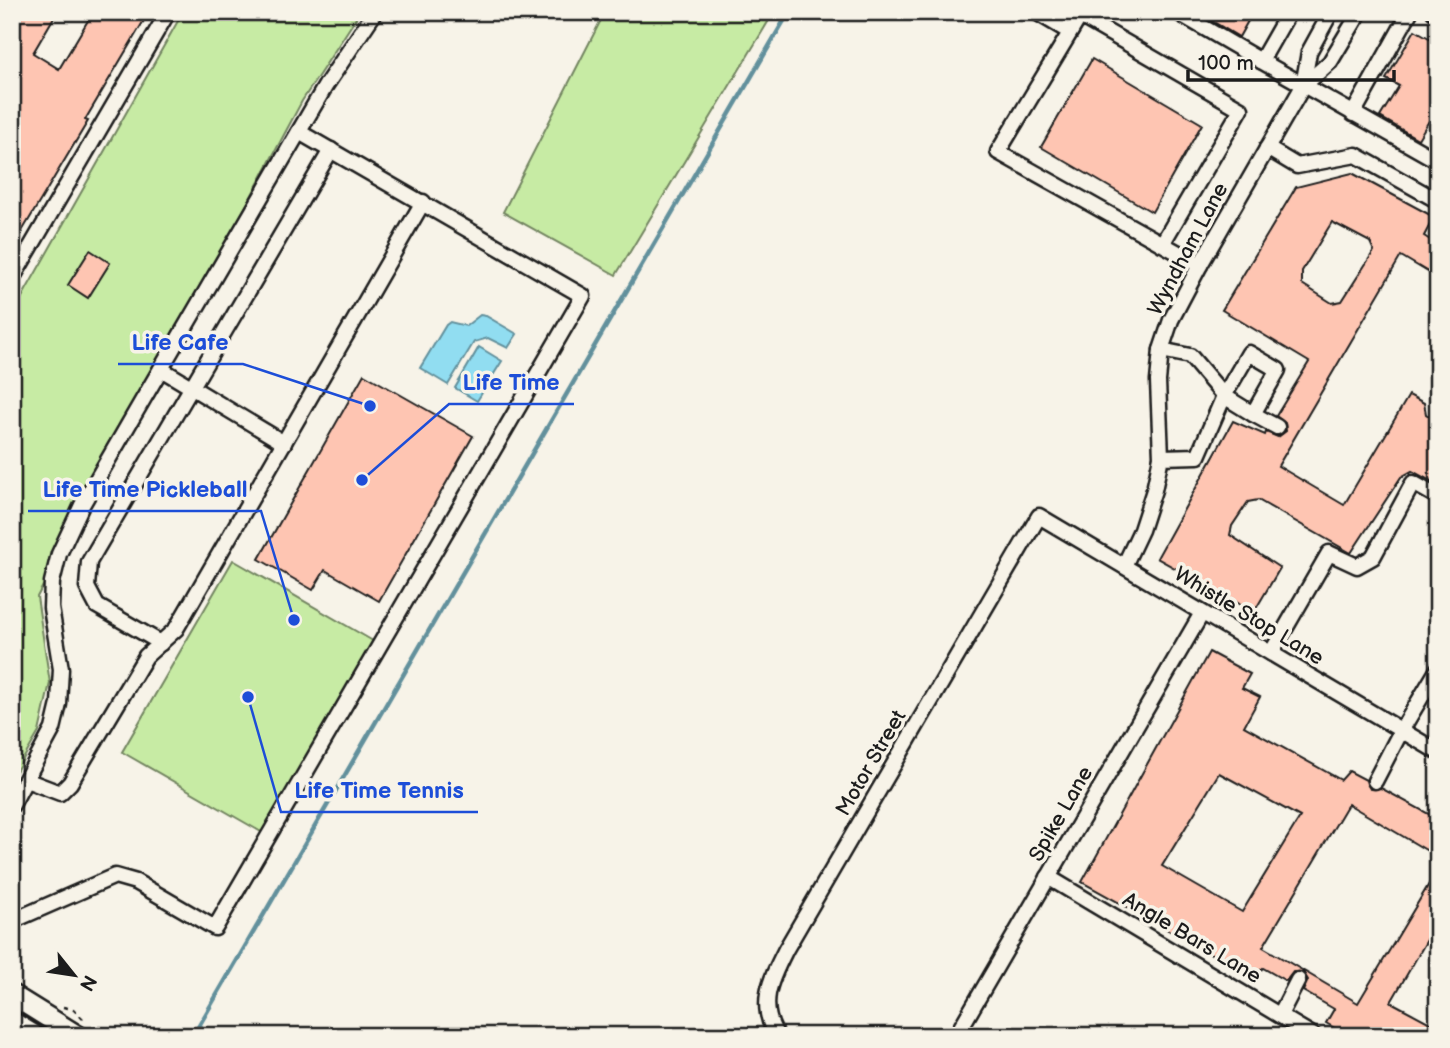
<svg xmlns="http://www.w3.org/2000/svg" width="1450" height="1048" viewBox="0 0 1450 1048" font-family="'Balsamiq Sans',sans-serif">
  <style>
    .green { fill: #c7eba4; stroke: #728460; stroke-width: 2 }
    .water { fill: #91ddf1; stroke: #62909c; stroke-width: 2 }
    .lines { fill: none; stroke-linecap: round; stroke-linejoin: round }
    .stream { stroke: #62909c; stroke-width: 4.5 }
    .building { fill: #fec5b2; stroke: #1c1c1c; stroke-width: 2; fill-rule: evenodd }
    .minor-casing { stroke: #1c1c1c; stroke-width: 19 }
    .major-casing { stroke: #1c1c1c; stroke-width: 24 }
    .highway-casing { stroke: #1c1c1c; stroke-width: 26 }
    .path { stroke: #1c1c1c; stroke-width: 2.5; stroke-dasharray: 5 5; stroke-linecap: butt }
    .minor { stroke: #f7f3e8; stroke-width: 14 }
    .major { stroke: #f7f3e8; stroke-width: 19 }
    .highway { stroke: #f7f3e8; stroke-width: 21 }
    .labels { text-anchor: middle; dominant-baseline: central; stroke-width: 7; stroke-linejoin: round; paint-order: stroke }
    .street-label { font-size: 21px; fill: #1c1c1c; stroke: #f7f3e8 }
    .leader { fill: none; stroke: #1d4ed8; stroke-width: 2.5 }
    .callout-dot { fill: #1d4ed8; stroke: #f7f3e8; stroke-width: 2.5 }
    .callout-label { font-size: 23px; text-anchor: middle; font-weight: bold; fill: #1d4ed8; stroke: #f7f3e8; stroke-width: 7; stroke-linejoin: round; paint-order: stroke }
  </style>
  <rect width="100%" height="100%" fill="#f7f3e8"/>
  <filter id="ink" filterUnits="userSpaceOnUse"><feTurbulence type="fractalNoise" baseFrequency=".0143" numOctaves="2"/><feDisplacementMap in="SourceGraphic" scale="14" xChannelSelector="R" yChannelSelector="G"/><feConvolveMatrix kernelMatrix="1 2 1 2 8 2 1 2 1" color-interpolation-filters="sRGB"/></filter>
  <g filter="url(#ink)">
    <g class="green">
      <polygon points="183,12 360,12 302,101 37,597 50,683 39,732 12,778 12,315"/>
      <polygon points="605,12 774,12 616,275 503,212"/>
      <polygon points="233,560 373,641 263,833 122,752"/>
    </g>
    <g class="water">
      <polygon points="480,315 486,316 517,334 508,348 488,338 474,342 448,385 420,368 446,325 450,322 466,326"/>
      <polygon points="479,347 502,361 477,401 455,388"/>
    </g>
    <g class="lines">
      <polyline class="stream" points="193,1036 789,12"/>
    </g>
    <g class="building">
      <polygon points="12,12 57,12 33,53 59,69 93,12 149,12 85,120 88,121 12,248"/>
      <polygon points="1197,12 1253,12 1239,37"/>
      <polygon points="1415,30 1438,43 1438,106 1418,139 1380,117 1399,86 1386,79"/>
      <polygon points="1092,59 1202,124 1152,212 1041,147"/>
      <path d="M1352 173 1434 217 1424 236 1438 245V278L1401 256 1278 466 1344 505 1409 395 1424 403 1426 414 1438 421V485L1412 471 1401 477 1351 553 1258 500 1248 502 1232 526 1230 535 1280 568 1254 612 1157 558 1233 421 1265 435 1266 432 1278 437 1286 431 1285 423 1276 416 1309 362 1222 310 1296 187ZM1332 222 1370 242 1374 251 1342 301 1332 303 1302 284V271Z"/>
      <polygon points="90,250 110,263 88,298 68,285"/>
      <polygon points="364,374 473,436 379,601 325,570 313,590 259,559"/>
      <path d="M1209 652 1250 674 1242 688 1260 697 1244 726 1341 780 1349 771 1366 780 1370 789 1381 788 1438 819V857L1348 804 1263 947 1358 1003 1438 869V921L1391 1002 1438 1027V1036H1348L1326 1023 1334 1009 1303 991 1308 980 1303 972H1293L1286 981 1263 968 1253 977 1082 882ZM1219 773 1300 817 1242 912 1162 866Z"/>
    </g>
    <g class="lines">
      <defs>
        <g id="minor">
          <polyline points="1036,12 1070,32"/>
          <polyline points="1177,12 1261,61"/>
          <polyline points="1289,12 1261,61 1438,161"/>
          <polyline points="1434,12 1438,15"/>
          <polyline points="1303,86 1309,52 1331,12"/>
          <polyline points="1353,114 1410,12"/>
          <polyline points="1267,148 1297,166 1356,155 1438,201"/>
          <polyline points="1162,244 1241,109 1080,16 998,152 1200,265"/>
          <polyline points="12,279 168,12"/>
          <polyline points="1161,350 1190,356 1224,396 1249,353 1278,370 1253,414 1224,396 1198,456 1161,457"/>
          <polyline points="161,369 284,443"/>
          <polyline points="1253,414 1277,427"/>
          <polyline points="1124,566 1141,530 1154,490 1161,457 1158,381 1161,350 1171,320 1200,265 1303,86 1330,62 1360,12"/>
          <polyline points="161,643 97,606 87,587 89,562 331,150"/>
          <polyline points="1271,653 1329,553 1357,566 1373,557 1413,483 1438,497"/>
          <polyline points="26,780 60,793 70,783 146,656 176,629 423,202"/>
          <polyline points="1375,781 1401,731 1438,669"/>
          <polyline points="12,805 53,729 59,704 61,669 51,608 52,582 59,554 82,505 134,415 326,85 375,12"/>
          <polyline points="1048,877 1314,1036"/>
          <polyline points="12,921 115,876 136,882 215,928 583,296 299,132"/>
          <polyline points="1280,1015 1298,980"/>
          <path d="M777 1036C757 1004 771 979 786 949L1039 516 1438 752"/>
          <polyline points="956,1036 1202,613"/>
        </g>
        <polyline id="major" points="12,995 78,1036"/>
        <polyline id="highway" points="12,1023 33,1036"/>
      </defs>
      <use href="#minor" class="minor-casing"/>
      <use href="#major" class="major-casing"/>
      <use href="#highway" class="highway-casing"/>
      <polyline class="path" points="63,1007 73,1009 83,1019"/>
      <use href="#minor" class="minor"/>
      <use href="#major" class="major"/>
      <use href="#highway" class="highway"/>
    </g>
  </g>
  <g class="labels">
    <g class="street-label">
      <text transform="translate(1188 249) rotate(-62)">Wyndham Lane</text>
      <text transform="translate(1249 616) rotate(31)">Whistle Stop Lane</text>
      <text transform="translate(871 763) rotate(-60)">Motor Street</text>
      <text transform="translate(1061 814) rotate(-60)">Spike Lane</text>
      <text transform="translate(1192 938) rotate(31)">Angle Bars Lane</text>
    </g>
  </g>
  <path class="leader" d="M370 406L243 364H118M362 480L449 404H574M294 620L261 511H28M248 697L281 812H478"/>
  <g class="callout-dot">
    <circle cx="370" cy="406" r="7"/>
    <circle cx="362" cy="480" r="7"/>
    <circle cx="294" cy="620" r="7"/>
    <circle cx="248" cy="697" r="7"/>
  </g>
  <g class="callout-label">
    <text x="180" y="350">Life Cafe</text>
    <text x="511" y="390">Life Time</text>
    <text x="145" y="497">Life Time Pickleball</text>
    <text x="379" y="798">Life Time Tennis</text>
  </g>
  <rect width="1450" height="1048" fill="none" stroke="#f7f3e8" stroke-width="42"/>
  <rect x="21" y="21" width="1408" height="1006" fill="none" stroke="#1c1c1c" stroke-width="2.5" filter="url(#ink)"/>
  <g transform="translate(74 975) rotate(120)" stroke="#f7f3e8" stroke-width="5" paint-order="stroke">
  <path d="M0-5L12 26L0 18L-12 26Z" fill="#1c1c1c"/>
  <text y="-10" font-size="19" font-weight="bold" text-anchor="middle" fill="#1c1c1c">N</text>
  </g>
  <path d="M1188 70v10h206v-10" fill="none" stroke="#1c1c1c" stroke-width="3.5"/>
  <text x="1198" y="70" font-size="21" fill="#1c1c1c" stroke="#f7f3e8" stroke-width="5" paint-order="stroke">100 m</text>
</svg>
